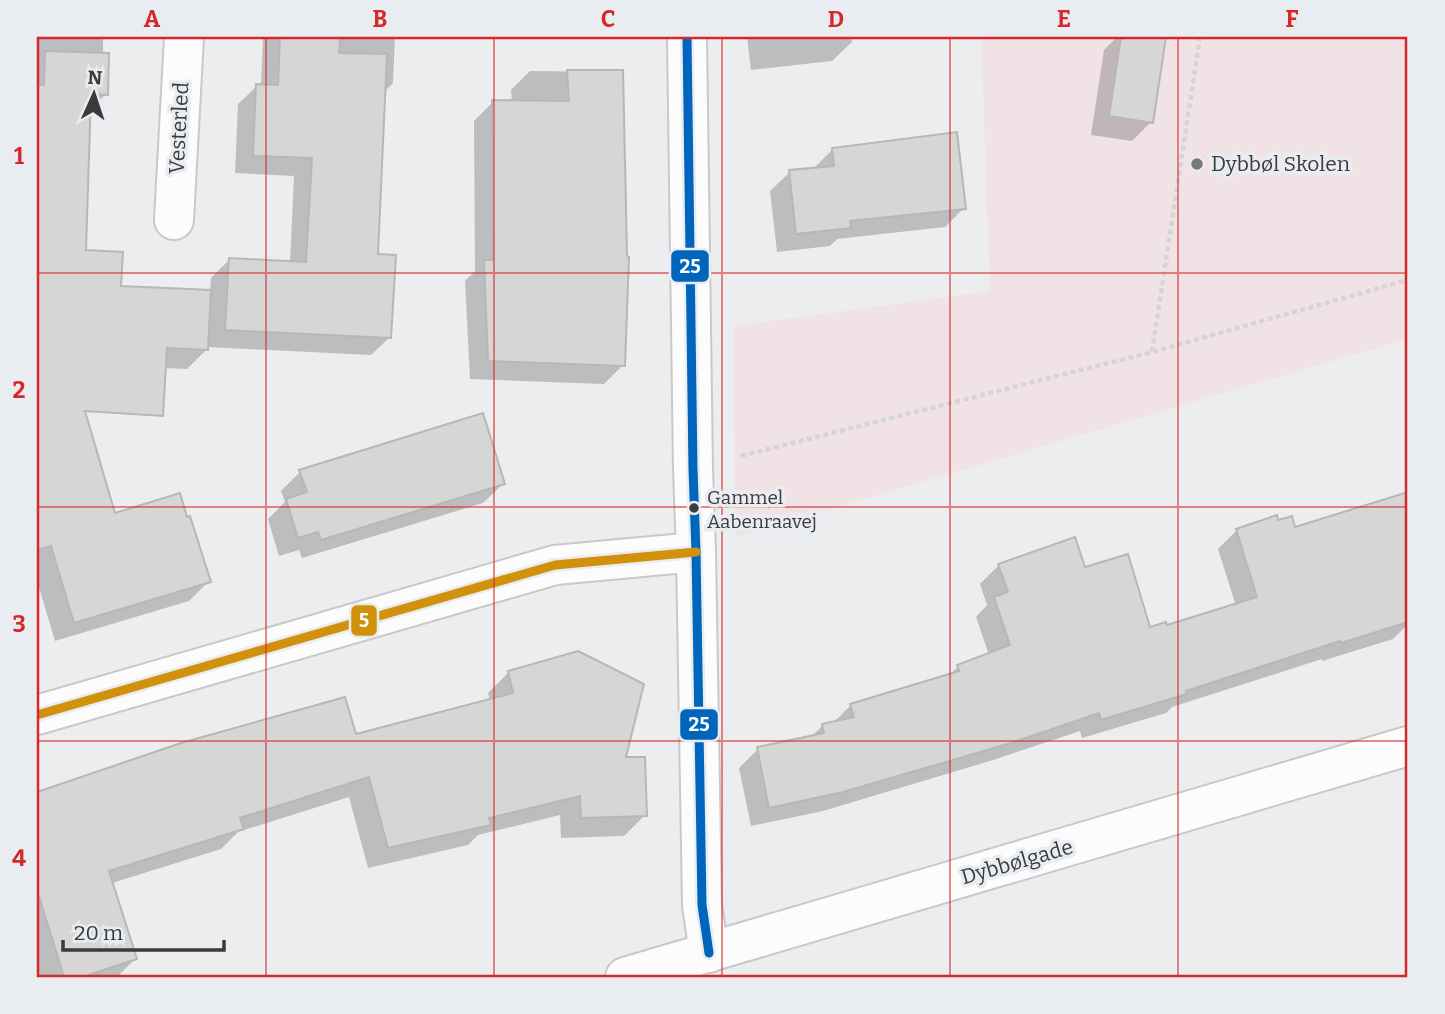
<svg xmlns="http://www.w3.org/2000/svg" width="1445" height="1014" viewBox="0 0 1445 1014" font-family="Bitter,serif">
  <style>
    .education { fill: #f1e3e5 }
    .shadow { fill: #0003 }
    .building { fill: #d7d6d7; stroke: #b7b7b7; stroke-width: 2 }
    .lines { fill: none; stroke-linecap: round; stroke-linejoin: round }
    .minor-casing { stroke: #c7c9ca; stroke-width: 42 }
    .tertiary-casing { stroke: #c7c9ca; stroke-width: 42 }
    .path { stroke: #d5d5d6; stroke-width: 4.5; stroke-dasharray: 5 3.5; stroke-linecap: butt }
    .minor { stroke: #fcfcfd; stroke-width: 38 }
    .tertiary { stroke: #fcfcfd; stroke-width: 38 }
    .bus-1-casing { stroke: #e9edf1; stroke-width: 14 }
    .bus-2-casing { stroke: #e9edf1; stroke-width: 14 }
    .bus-1 { stroke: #0065bd; stroke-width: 9 }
    .bus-2 { stroke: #d1910c; stroke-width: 9 }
    .grid { fill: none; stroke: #d62828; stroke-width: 2; stroke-opacity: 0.55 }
    .poi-dot { fill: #77797b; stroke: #e9edf1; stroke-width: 2.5 }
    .bus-dot { fill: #393b3d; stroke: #e9edf1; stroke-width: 2.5 }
    .labels { text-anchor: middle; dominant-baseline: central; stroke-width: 7; stroke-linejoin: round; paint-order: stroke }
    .bus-label { font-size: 19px; fill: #393b3d; stroke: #e9edf1; text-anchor: start }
    .street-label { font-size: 21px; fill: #393b3d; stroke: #e9edf1 }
    .poi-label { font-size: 21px; fill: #393b3d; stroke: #e9edf1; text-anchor: start }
    .line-badge { stroke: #e9edf1; stroke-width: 2.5 }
    .badge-label { font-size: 19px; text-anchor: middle; font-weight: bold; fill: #fff }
    .neatline { fill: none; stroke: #d62828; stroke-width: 2.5 }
    .grid-label { font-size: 23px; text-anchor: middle; font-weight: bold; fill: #d62828 }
  </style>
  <rect width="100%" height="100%" fill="#ebedef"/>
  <polygon class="education" points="981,37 1408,37 1408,339 735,537 734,326 990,291"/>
  <g class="shadow">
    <polygon points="37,37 103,37 103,55 106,94 88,112 85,251 119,287 210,292 211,278 229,260 290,263 294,176 235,173 238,104 257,86 261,86 263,37 395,37 393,83 384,92 376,256 390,337 371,355 206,347 206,350 187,369 164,368 144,410 37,404"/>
    <polygon points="747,37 851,37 852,42 832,61 751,70"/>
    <polygon points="1117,37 1164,37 1151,122 1132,141 1091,135 1104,50"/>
    <polygon points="530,71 621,72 623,365 604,384 470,379 465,281 475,271 474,121 493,102 512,102 511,90"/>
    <polygon points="833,149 964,208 945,227 837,239 830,246 777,252 770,191 790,172 814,168"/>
    <polygon points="92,444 114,515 209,581 189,601 55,641 37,581 37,461"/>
    <polygon points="300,472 503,484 483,503 302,558 299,550 279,556 268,519 285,502 281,491"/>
    <polygon points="1408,494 1408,582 1401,584 1408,608 1408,624 1393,639 1322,661 1322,659 1172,707 1166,713 1082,738 1080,731 990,761 823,811 751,826 739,768 758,749 811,737 823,725 833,723 851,705 949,675 958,667 989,655 976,617 987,605 980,584 999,565 1084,569 1149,629 1166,627 1236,606 1218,549 1237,530 1277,522 1294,529"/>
    <polygon points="509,672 624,759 645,815 624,836 561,838 560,815 478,835 468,845 368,868 349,797 238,832 221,849 112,883 135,959 117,977 37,977 37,793 182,745 355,736 490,701 488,693"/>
  </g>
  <g class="building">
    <polygon points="280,37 340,37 339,53 387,54 378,254 396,255 391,338 225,330 229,258 306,262 312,158 253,156 256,84 278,85"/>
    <polygon points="1121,37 1166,37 1153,123 1109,116"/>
    <polygon points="45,51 109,53 108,95 91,94 86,250 123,252 121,286 211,290 208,350 167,348 163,416 85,411 115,513 180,493 187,517 190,516 211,582 74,623 51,546 37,550 37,85 44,85"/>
    <polygon points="567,70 623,70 627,256 629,257 625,366 488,361 484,260 493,260 492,100 569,101"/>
    <polygon points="957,132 966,209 850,221 851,228 796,234 789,170 834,166 832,148"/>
    <polygon points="483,413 505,484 321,540 318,532 298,538 286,499 307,492 299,470"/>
    <polygon points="1408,492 1408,622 1341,643 1340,641 1186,691 1187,694 1101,720 1099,713 1011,743 843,792 769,808 757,747 824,733 822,724 854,717 850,704 959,671 957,665 1010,645 994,597 1008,592 998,564 1075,537 1085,567 1128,554 1150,627 1166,622 1167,625 1257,597 1236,529 1277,515 1278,520 1292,516 1295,527"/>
    <polygon points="578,651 644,684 626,757 645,757 647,816 581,818 580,796 489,818 491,825 388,848 369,777 240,818 244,829 109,871 137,959 82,977 64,977 37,890 37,792 181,743 345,697 356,734 513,693 508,671"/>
  </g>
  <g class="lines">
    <defs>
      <g id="minor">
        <polyline points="687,37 693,469 696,552 702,905 709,953"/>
        <polyline points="174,220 184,37"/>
        <polyline points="37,715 555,565 696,552"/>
      </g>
      <polyline id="tertiary" points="625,977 1408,746"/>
    </defs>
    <use href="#minor" class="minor-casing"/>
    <use href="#tertiary" class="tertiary-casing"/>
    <g class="path">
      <polyline points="1152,352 1200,37"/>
      <polyline points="741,456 1152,352 1408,280"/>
    </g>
    <use href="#minor" class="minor"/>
    <use href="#tertiary" class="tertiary"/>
    <defs>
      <polyline id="bus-1" points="687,37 693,469 696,552 702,905 709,953"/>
      <polyline id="bus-2" points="37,715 555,565 696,552"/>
    </defs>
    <use href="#bus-1" class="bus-1-casing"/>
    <use href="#bus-2" class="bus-2-casing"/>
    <use href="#bus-1" class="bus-1"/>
    <use href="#bus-2" class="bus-2"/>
  </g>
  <path class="grid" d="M266 37V977M494 37V977M722 37V977M950 37V977M1178 37V977M37 273H1408M37 507H1408M37 741H1408"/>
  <circle class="poi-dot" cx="1197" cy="164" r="7"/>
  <circle class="bus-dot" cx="694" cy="508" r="6"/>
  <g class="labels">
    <g class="bus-label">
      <text x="707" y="497">Gammel<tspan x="707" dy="24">Aabenraavej</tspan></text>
    </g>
    <g class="street-label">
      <text transform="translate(179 128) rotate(-87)">Vesterled</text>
      <text transform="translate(1017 862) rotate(-16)">Dybbølgade</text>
    </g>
    <g class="poi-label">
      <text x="1211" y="164">Dybbøl Skolen</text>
    </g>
  </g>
  <g class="line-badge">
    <rect x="670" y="249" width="40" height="34" rx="7" fill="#0065bd"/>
    <rect x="350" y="604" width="28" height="33" rx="7" fill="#d1910c"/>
    <rect x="679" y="708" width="40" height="33" rx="7" fill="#0065bd"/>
  </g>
  <g class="badge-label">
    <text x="690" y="273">25</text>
    <text x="364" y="627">5</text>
    <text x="699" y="731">25</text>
  </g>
  <rect width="1445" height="1014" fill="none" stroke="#e9edf1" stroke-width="77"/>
  <g transform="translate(94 94) rotate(3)" stroke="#e9edf1" stroke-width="5" paint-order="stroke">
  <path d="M0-5L12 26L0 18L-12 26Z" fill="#393b3d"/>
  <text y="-10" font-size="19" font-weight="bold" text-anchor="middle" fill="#393b3d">N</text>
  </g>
  <path d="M63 940v10h161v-10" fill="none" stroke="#393b3d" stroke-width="3.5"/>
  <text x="74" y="940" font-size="21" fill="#393b3d" stroke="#e9edf1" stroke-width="5" paint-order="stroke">20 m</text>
  <rect x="38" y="38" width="1368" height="938" class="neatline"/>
  <g class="grid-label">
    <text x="152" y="27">A</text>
    <text x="380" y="27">B</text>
    <text x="608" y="27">C</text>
    <text x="836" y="27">D</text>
    <text x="1064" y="27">E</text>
    <text x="1292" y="27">F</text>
    <text x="19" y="164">1</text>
    <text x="19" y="398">2</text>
    <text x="19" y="632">3</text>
    <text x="19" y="866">4</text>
  </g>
</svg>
